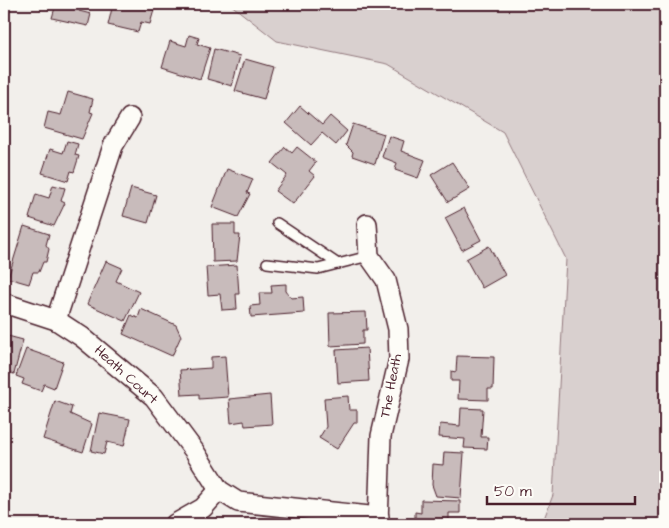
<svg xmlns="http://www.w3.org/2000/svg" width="669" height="528" viewBox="0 0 669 528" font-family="'Architects Daughter',sans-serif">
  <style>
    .green { fill: #d9d0cf; stroke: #92787d }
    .building { fill: #c8bbbb; stroke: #4a1f2b }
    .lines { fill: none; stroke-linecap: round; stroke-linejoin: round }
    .lane-casing { stroke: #4a1f2b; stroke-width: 12 }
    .street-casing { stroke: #4a1f2b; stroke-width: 22 }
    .lane { stroke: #fdfcf7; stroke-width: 9 }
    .street { stroke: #fdfcf7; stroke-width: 19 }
    .labels { text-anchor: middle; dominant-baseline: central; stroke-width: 4; stroke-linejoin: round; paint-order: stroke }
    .street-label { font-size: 14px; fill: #4a1f2b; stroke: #fdfcf7 }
  </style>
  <rect width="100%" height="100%" fill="#f2efeb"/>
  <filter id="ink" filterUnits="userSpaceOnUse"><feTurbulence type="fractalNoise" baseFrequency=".02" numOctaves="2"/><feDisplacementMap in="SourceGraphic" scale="10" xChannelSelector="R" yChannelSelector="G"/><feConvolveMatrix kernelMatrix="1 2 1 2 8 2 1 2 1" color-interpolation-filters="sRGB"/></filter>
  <g filter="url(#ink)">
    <polygon class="green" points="230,4 665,4 665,524 542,524 553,495 566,259 503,132 388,64 277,41"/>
    <g class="building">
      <polygon points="56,4 81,4 79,11 91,14 88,26 52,18"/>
      <polygon points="113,4 149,4 148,8 154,10 150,24 141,22 138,32 108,25"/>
      <polygon points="189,35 199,38 197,44 210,48 200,79 162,67 170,41 186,46"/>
      <polygon points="214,49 240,56 232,86 207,79"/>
      <polygon points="245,59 273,67 264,99 235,91"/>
      <polygon points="68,92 93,99 90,112 93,113 82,139 44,128 48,112 61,115"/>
      <polygon points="300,106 322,125 330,116 347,131 336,145 322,133 311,145 286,123"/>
      <polygon points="353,124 384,134 375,164 352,156 353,152 346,145"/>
      <polygon points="389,136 404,141 401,151 425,160 418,178 395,170 397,163 382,157"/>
      <polygon points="67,141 78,144 75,155 79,156 74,172 71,171 68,181 42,173 50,149 63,153"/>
      <polygon points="285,147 292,153 297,147 316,162 309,171 315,176 293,204 275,191 287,175 272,163"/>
      <polygon points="452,162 470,189 448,202 431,175"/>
      <polygon points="227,169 253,179 247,193 250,194 238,217 212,207"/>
      <polygon points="53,185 65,188 61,201 65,203 54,226 29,218 36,194 49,198"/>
      <polygon points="131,188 156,195 148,223 123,216"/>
      <polygon points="464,208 481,240 462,250 445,218"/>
      <polygon points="212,224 235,224 235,235 240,235 237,261 213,262"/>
      <polygon points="24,226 49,234 46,245 49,249 46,262 43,262 39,272 33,272 29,284 8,278"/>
      <polygon points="489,246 505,275 482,288 466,259"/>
      <polygon points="106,261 122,268 116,281 139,292 125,321 87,304"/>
      <polygon points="237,265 239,294 236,294 237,309 222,310 220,294 208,295 206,267"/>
      <polygon points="286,284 286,291 291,298 303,297 304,313 251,317 250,306 260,305 259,293 272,293 271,285"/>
      <polygon points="141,309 176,325 181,336 172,356 123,334 131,315 138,318"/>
      <polygon points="366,312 367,330 363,330 363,344 330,346 329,313"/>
      <polygon points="4,335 23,340 14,374 4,371"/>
      <polygon points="367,348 369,381 338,383 336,350"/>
      <polygon points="26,349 63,362 54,388 44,384 41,391 22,384 24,379 16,376"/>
      <polygon points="225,356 228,397 199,399 199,394 182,395 180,370 211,368 211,357"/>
      <polygon points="457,356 494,357 493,389 488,389 488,400 458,399 459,381 451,381 451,371 456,372"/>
      <polygon points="270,395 272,424 245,426 244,421 231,423 229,399"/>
      <polygon points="348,396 349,410 357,410 357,423 354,423 337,449 319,438 326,427 324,398"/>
      <polygon points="55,401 72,407 70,414 92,424 83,452 43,439"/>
      <polygon points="461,408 483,409 481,437 488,437 487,449 464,448 465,439 439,437 440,424 460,426"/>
      <polygon points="99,413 130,419 124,446 107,442 104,454 91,451"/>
      <polygon points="444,452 464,453 461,498 436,496 432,485 433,464 443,465"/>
      <polygon points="421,500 460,501 460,513 449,513 449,524 415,524 415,512 421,513"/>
    </g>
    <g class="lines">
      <defs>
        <g id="lane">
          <polyline points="277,223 338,264"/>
          <polyline points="267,263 318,269 369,256"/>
        </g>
        <g id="street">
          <polyline points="367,224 369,256 386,280 398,329 399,359 381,436 378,524"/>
          <polyline points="4,303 56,320 82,337 154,397 195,452 219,490 238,502 379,517"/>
          <polyline points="56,320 113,146 130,118"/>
          <polyline points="175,524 203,508 219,490"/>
        </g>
      </defs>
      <use href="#lane" class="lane-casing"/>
      <use href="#street" class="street-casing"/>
      <use href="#lane" class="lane"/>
      <use href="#street" class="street"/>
    </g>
  </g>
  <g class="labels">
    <g class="street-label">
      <text transform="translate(126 375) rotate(42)">Heath Court</text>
      <text transform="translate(391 386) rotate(-79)">The Heath</text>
    </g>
  </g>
  <rect width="669" height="528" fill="none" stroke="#fdfcf7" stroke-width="20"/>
  <rect x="10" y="10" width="649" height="508" fill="none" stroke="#4a1f2b" stroke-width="2" filter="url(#ink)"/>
  <path d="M487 496v8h148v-8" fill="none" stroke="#4a1f2b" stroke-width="2.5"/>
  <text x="494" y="496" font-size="15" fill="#4a1f2b" stroke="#fdfcf7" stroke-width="4" paint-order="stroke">50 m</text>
</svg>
